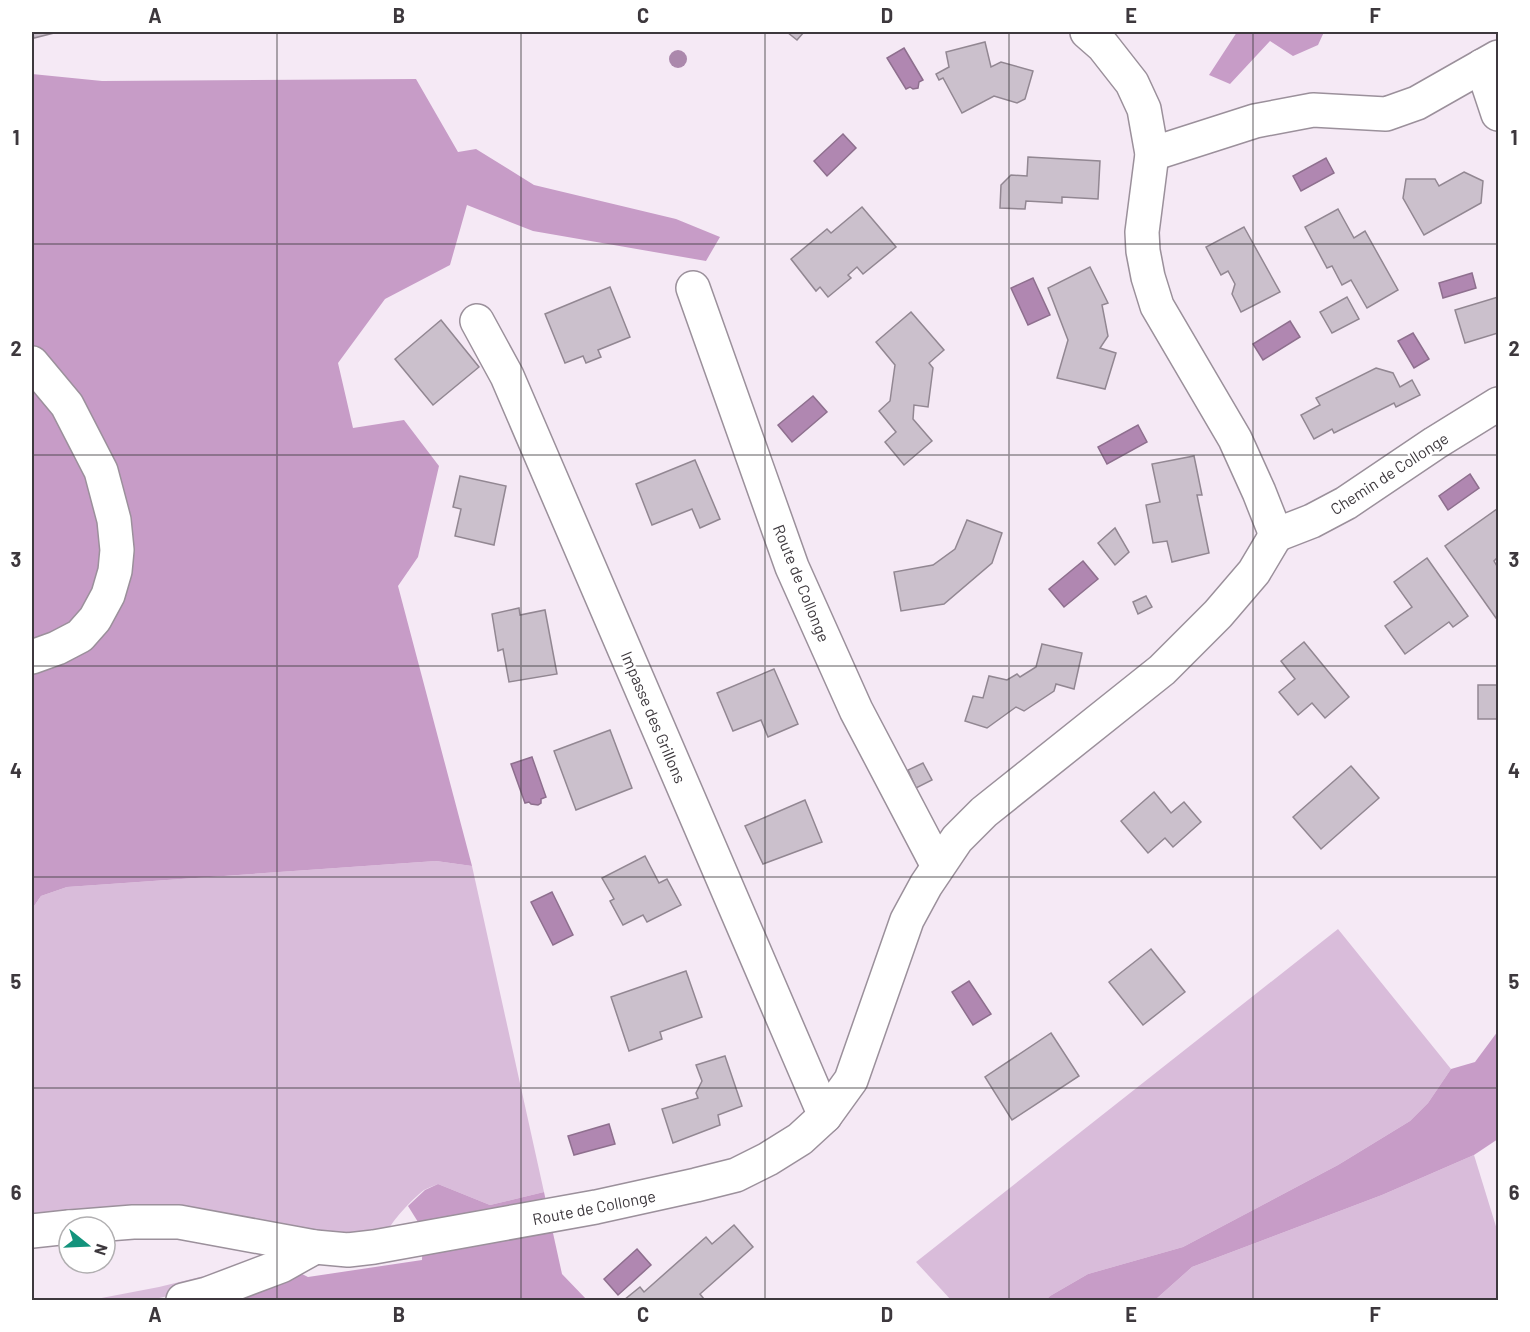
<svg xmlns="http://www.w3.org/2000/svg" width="1530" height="1332" viewBox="0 0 1530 1332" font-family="Barlow,sans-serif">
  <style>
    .green { fill: #d9bcda }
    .forest { fill: #c79cc7 }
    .water { fill: #b087b1; stroke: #8e6f8e; stroke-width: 1.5 }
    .building { fill: #cbc0cc; stroke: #928792; stroke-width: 1.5 }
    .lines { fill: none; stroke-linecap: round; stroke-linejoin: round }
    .minor-casing { stroke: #9b909b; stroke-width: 36 }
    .minor { stroke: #fff; stroke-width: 33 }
    .tree { fill: #ab88ac }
    .grid { fill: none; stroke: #3d383d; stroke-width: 1.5; stroke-opacity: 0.55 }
    .labels { text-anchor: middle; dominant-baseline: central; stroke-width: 4.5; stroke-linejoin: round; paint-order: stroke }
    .street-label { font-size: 16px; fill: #3d383d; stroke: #fff }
    .neatline { fill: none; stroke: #3d383d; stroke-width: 2 }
    .grid-label { font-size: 20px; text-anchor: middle; font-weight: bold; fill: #3d383d }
  </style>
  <rect width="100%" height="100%" fill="#f5e9f5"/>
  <g class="green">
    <path d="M436 861 472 866 544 1192 490 1205 438 1184C433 1186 428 1188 424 1190 411 1200 392 1221 385 1235L32 1221V909L41 896 67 887Z"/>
    <polygon points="1338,929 1451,1069 1428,1103 1410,1121 1338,1165 1183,1247 1088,1274 1050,1296 1046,1300 951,1300 916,1262"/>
    <polygon points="1474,1155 1498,1233 1498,1300 1155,1300 1192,1267 1382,1195"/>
    <polygon points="249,1265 209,1287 150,1300 91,1300 159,1287"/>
  </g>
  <g class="forest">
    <polygon points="1237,32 1324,32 1318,45 1293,56 1270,41 1230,84 1209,75"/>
    <polygon points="32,74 102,81 416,79 458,152 476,149 534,185 676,219 720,237 706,261 533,231 467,205 450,265 385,299 338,363 353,428 404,420 439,466 418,557 398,586 472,866 436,861 67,887 41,896 32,909"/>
    <polygon points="1498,1031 1498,1139 1474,1155 1382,1195 1192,1267 1155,1300 1046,1300 1050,1296 1088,1274 1183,1247 1338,1165 1410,1121 1428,1103 1451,1069 1475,1062"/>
    <polygon points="438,1184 490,1205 544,1192 562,1274 587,1300 234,1300 272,1259 308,1277 422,1260 423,1230 408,1206 425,1190"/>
  </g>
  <g class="water">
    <polygon points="904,48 923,80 919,82 918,88 913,89 910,87 906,89 887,58"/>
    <polygon points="843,134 856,148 827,176 814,161"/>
    <polygon points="1326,158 1334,173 1301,191 1293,176"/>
    <polygon points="1472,273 1476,288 1443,298 1439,283"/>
    <polygon points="1033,278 1050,315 1028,325 1011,288"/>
    <polygon points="1290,321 1300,337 1263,360 1253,344"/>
    <polygon points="1413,333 1429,359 1414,368 1398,341"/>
    <polygon points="813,396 827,412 792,442 778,425"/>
    <polygon points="1138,425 1147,442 1107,464 1098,447"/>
    <polygon points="1470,474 1479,488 1448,510 1439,496"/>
    <polygon points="1083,561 1098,579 1064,607 1049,589"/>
    <polygon points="532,757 546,797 541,799 541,803 538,805 531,804 529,802 525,803 511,764"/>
    <polygon points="552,892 573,935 553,945 531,902"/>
    <polygon points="969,981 991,1014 973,1025 952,992"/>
    <polygon points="609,1124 615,1144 574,1155 568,1136"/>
    <polygon points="637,1249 651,1265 618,1295 604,1279"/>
  </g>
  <g class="building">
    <polygon points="32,32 58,32 34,38"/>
    <polygon points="787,32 804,32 797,40"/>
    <polygon points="985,42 991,67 1001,62 1033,71 1025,99 1017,103 994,96 962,113 943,78 939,80 936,74 949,67 946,52"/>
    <polygon points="1028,157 1100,161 1098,199 1062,197 1062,203 1026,201 1025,209 1000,208 1001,185 1011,175 1027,176"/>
    <polygon points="1464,172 1483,181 1481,203 1424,235 1403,198 1406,179 1435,179 1439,186"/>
    <polygon points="862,207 896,247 863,274 857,267 848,275 851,278 828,297 820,287 816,291 791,259 827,229 831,233"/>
    <polygon points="1338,209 1354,238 1365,231 1398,290 1367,308 1351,280 1342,285 1332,266 1327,268 1305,227"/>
    <polygon points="1244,227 1280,292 1241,312 1232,294 1235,284 1228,271 1221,275 1206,247"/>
    <polygon points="1090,267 1108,303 1102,305 1108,336 1100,348 1116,353 1105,389 1057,378 1068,340 1048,288"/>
    <polygon points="610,287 630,337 598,350 601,357 586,363 583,356 565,363 545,314"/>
    <polygon points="1347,297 1359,319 1332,333 1320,312"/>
    <polygon points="1498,297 1498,333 1465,343 1455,310"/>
    <polygon points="911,312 944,350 929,363 933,368 928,407 914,405 913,419 932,441 904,465 885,442 896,432 879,411 890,401 895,365 876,342"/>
    <polygon points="441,320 479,367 433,405 395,359"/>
    <polygon points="1376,368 1393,373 1400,387 1412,380 1420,395 1396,407 1394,403 1334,433 1332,429 1314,439 1301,415 1320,405 1316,398"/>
    <polygon points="1194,456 1202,495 1197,495 1209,553 1172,562 1167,541 1153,543 1146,505 1160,502 1152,464"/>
    <polygon points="695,460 720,519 700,528 692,509 652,525 636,484"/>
    <polygon points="460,476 506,486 494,545 455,536 461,509 453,507"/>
    <polygon points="1497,509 1498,511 1498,557 1494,561 1498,568 1498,617 1496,618 1445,546"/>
    <polygon points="967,520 1002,533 992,563 944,604 901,611 894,572 933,565 955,549"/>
    <polygon points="1115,528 1129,552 1115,565 1098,543"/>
    <polygon points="1427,558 1468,616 1453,627 1449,622 1405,654 1385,626 1412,607 1394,582"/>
    <polygon points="1146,596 1152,607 1138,614 1133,602"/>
    <polygon points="519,608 520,615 545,610 557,674 509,682 503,649 498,651 492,614"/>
    <polygon points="1304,642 1349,697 1325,718 1312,703 1298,715 1279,692 1295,679 1281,661"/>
    <polygon points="1042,644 1082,653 1074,689 1056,684 1054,691 1024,711 1016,707 987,728 965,721 973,696 983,698 989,676 1007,680 1017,674 1020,677 1036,667"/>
    <polygon points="774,669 798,724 768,737 761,720 733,731 717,693"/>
    <rect x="1478" y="685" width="20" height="34"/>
    <polygon points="610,730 632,788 576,810 554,751"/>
    <polygon points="923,763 932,780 916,788 908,770"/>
    <polygon points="1351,766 1379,798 1321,849 1293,817"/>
    <polygon points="1154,792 1171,813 1184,802 1201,822 1173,847 1165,838 1148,853 1121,821"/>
    <polygon points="805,800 822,842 763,864 745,826"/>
    <polygon points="645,856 659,883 667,879 681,905 647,922 643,915 623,925 610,901 614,899 602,878"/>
    <polygon points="1151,949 1185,992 1143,1025 1109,982"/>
    <polygon points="686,971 702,1017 660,1032 662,1039 629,1051 611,997"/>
    <polygon points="1051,1033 1079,1076 1012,1120 985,1077"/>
    <polygon points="725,1056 742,1106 718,1115 720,1125 673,1143 662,1109 698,1098 696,1093 702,1081 696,1065"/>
    <polygon points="734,1225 753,1247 700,1294 704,1299 702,1300 624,1300 640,1287 644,1292 706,1237 712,1244"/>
  </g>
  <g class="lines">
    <defs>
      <g id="minor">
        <polyline points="1087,32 1103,46 1132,83 1144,109 1152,154 1142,232 1143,251 1148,277 1157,306 1235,439 1259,492 1276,535"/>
        <polyline points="1482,66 1498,114"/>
        <polyline points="1152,154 1255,121 1313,110 1386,114 1417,103 1498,57"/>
        <polyline points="693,288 792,567 856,710 938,866"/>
        <polyline points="477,321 507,376 825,1116"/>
        <polyline points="32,363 67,405 101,471 114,520 117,550 115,571 108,595 95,619 80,636 57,648 32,657"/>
        <polyline points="1276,535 1312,521 1346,503 1435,443 1498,404"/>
        <polyline points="70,1227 133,1222 179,1222 315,1247 348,1250 374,1247 596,1207 696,1185 736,1175 768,1159 800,1139 825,1116 851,1080 907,920 926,885 957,839 984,812 1162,670 1218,614 1254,572 1276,535"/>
        <polyline points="32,1231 69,1227"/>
        <polyline points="183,1300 207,1294 281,1266 315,1247"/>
      </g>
    </defs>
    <use href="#minor" class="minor-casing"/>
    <use href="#minor" class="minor"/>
  </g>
  <circle class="tree" cx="678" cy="59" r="9"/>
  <path class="grid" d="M277 32V1300M521 32V1300M765 32V1300M1009 32V1300M1253 32V1300M32 244H1498M32 455H1498M32 666H1498M32 877H1498M32 1088H1498"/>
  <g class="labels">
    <g class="street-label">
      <text transform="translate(1389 473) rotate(-33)">Chemin de Collonge</text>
      <text transform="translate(802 583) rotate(68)">Route de Collonge</text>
      <text transform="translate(654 717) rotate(67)">Impasse des Grillons</text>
      <text transform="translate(594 1207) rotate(-11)">Route de Collonge</text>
    </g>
  </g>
  <rect width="1530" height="1332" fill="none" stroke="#ffffff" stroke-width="66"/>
  <g transform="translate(87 1245) rotate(108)"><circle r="28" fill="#ffffff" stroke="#b1afb1" stroke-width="1.5"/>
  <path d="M0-4.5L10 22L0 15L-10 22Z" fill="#13937c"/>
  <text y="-9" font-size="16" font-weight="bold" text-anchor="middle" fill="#3d383d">N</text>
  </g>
  <rect x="33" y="33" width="1464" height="1266" class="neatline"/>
  <g class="grid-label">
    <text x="155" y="23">A</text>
    <text x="399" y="23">B</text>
    <text x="643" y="23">C</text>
    <text x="887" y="23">D</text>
    <text x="1131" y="23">E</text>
    <text x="1375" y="23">F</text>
    <text x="16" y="145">1</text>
    <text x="1514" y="145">1</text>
    <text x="16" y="356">2</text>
    <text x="1514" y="356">2</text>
    <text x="16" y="567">3</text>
    <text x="1514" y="567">3</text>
    <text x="16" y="778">4</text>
    <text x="1514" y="778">4</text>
    <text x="16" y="989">5</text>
    <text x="1514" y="989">5</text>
    <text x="16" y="1200">6</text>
    <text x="1514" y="1200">6</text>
    <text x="155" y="1322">A</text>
    <text x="399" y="1322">B</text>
    <text x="643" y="1322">C</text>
    <text x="887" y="1322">D</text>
    <text x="1131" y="1322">E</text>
    <text x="1375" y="1322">F</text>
  </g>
</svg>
